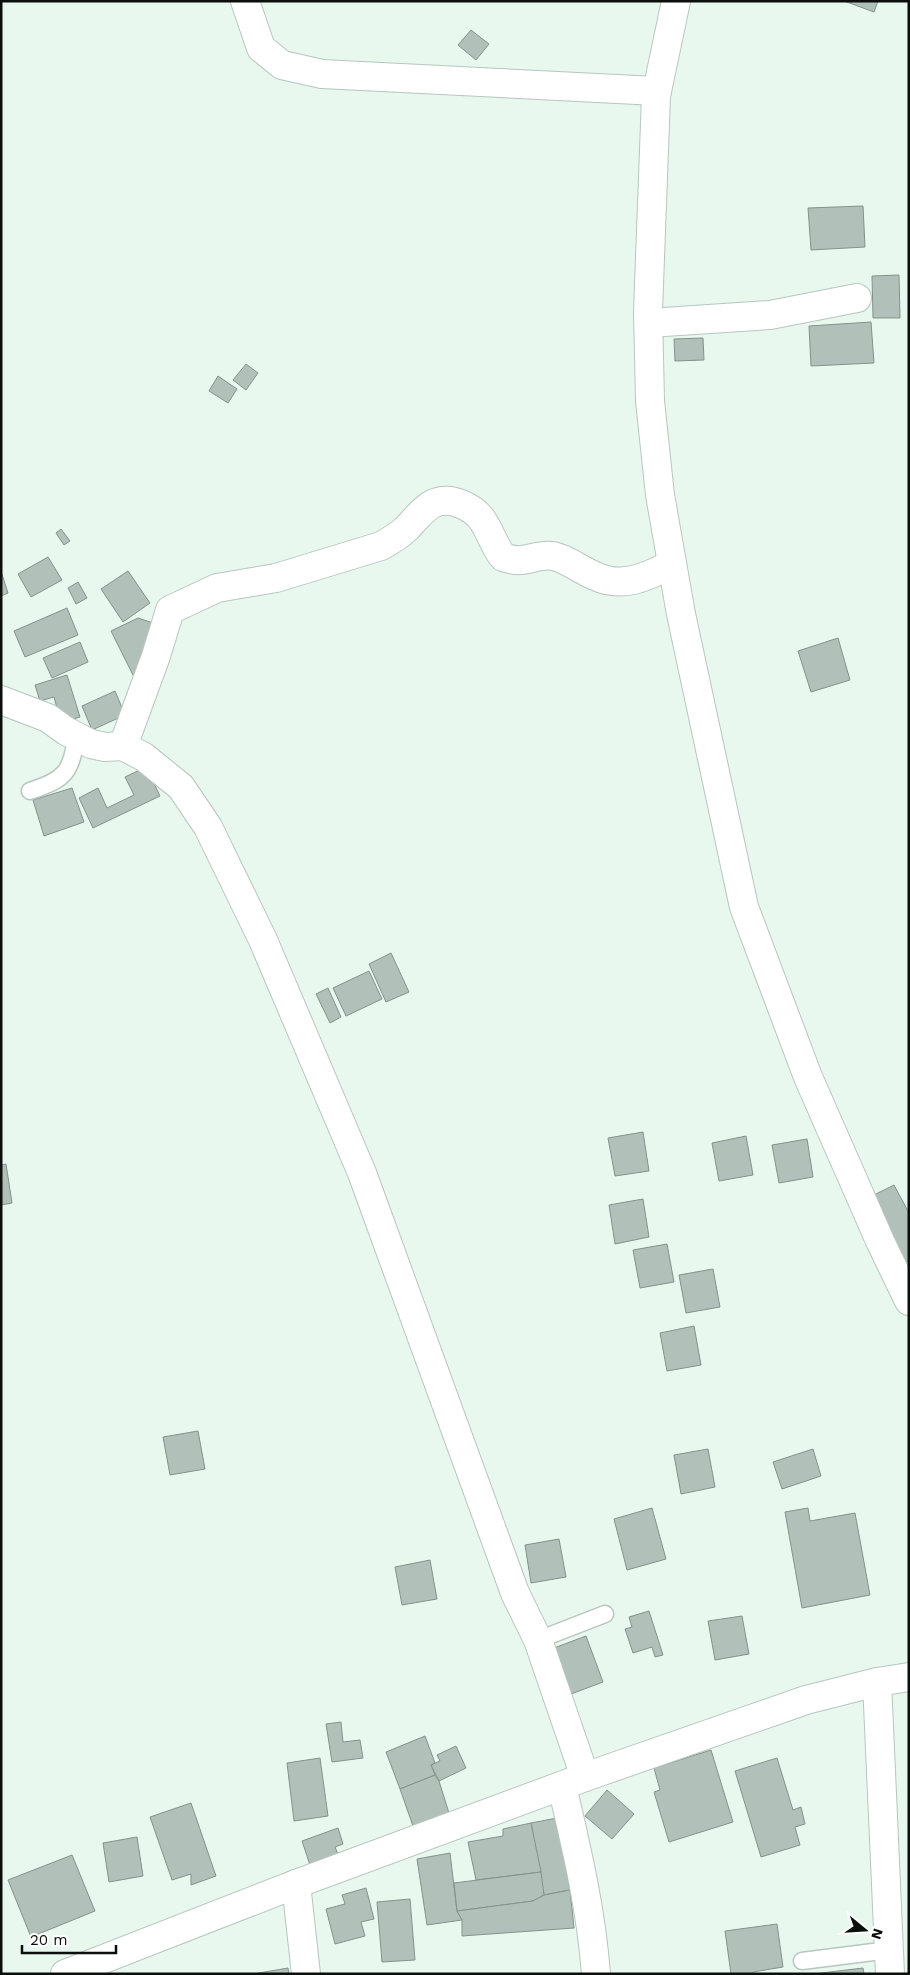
<svg xmlns="http://www.w3.org/2000/svg" width="910" height="1975" viewBox="0 0 910 1975" font-family="'Work Sans',sans-serif">
  <style>
    .building { fill: #b1c0b8; stroke: #85928b }
    .lines { fill: none; stroke-linecap: round; stroke-linejoin: round }
    .service-casing { stroke: #b7c6be; stroke-width: 19 }
    .minor-casing { stroke: #b7c6be; stroke-width: 30 }
    .tertiary-casing { stroke: #b7c6be; stroke-width: 30 }
    .service { stroke: #fff; stroke-width: 16 }
    .minor { stroke: #fff; stroke-width: 28 }
    .tertiary { stroke: #fff; stroke-width: 28 }
  </style>
  <rect width="100%" height="100%" fill="#e9f8ef"/>
  <g class="building">
    <polygon points="844,1 878,1 874,12"/>
    <polygon points="471,30 489,44 476,60 458,45"/>
    <polygon points="863,206 865,247 811,250 808,208"/>
    <polygon points="899,275 900,318 873,318 872,276"/>
    <polygon points="871,322 874,363 811,366 809,326"/>
    <polygon points="703,338 704,360 675,361 674,339"/>
    <polygon points="246,364 258,373 246,390 233,380"/>
    <polygon points="218,376 237,389 228,403 209,391"/>
    <polygon points="61,529 70,541 64,545 56,533"/>
    <polygon points="48,557 62,580 31,597 18,574"/>
    <polygon points="1,571 8,593 1,596"/>
    <polygon points="128,571 150,603 123,622 101,589"/>
    <polygon points="78,582 87,598 76,604 68,588"/>
    <polygon points="67,608 78,635 25,657 14,631"/>
    <polygon points="138,618 153,623 134,677 111,631"/>
    <polygon points="838,638 850,680 811,692 798,651"/>
    <polygon points="80,642 88,662 52,678 43,658"/>
    <polygon points="67,675 80,717 61,723 54,697 40,701 35,685"/>
    <polygon points="115,691 125,715 92,730 82,706"/>
    <polygon points="146,767 160,796 93,828 79,798 98,788 107,808 134,795 125,777"/>
    <polygon points="72,788 84,822 44,836 33,800"/>
    <polygon points="391,953 409,992 386,1002 369,964"/>
    <polygon points="369,971 382,999 346,1016 333,988"/>
    <polygon points="328,988 341,1017 330,1023 316,994"/>
    <polygon points="643,1132 649,1171 615,1176 608,1138"/>
    <polygon points="746,1136 753,1175 719,1181 712,1143"/>
    <polygon points="807,1139 813,1177 779,1183 772,1145"/>
    <polygon points="6,1164 12,1203 1,1205 1,1165"/>
    <polygon points="894,1185 909,1213 909,1261 903,1263 870,1197"/>
    <polygon points="643,1199 649,1237 615,1244 609,1205"/>
    <polygon points="667,1244 674,1282 640,1288 633,1250"/>
    <polygon points="713,1269 720,1307 686,1313 679,1275"/>
    <polygon points="694,1326 701,1365 667,1371 660,1333"/>
    <polygon points="198,1431 205,1469 170,1475 163,1437"/>
    <polygon points="708,1449 715,1487 681,1494 674,1455"/>
    <polygon points="813,1449 821,1476 782,1489 773,1462"/>
    <polygon points="652,1508 666,1559 627,1570 614,1519"/>
    <polygon points="808,1508 810,1521 855,1513 870,1595 802,1608 785,1512"/>
    <polygon points="559,1539 566,1577 531,1583 525,1545"/>
    <polygon points="430,1560 437,1599 402,1605 395,1567"/>
    <polygon points="649,1611 663,1655 655,1657 652,1647 633,1653 625,1629 632,1627 629,1617"/>
    <polygon points="742,1616 749,1654 715,1660 708,1621"/>
    <polygon points="586,1636 603,1682 571,1694 554,1648"/>
    <polygon points="341,1722 343,1742 360,1740 363,1758 332,1762 326,1724"/>
    <polygon points="425,1736 435,1763 431,1765 435,1775 400,1789 386,1752"/>
    <polygon points="456,1746 466,1768 439,1781 431,1765 440,1761 437,1755"/>
    <polygon points="711,1750 733,1822 669,1842 654,1792 660,1790 654,1768"/>
    <polygon points="320,1758 328,1816 294,1821 287,1763"/>
    <polygon points="777,1758 793,1810 801,1807 805,1824 795,1827 800,1845 761,1857 735,1771"/>
    <polygon points="435,1775 439,1781 449,1813 413,1826 400,1789"/>
    <polygon points="607,1790 634,1814 612,1839 585,1816"/>
    <polygon points="191,1803 216,1876 191,1885 191,1874 172,1880 150,1817"/>
    <polygon points="557,1818 570,1890 544,1895 531,1823"/>
    <polygon points="531,1823 541,1872 476,1880 468,1842 503,1836 503,1829"/>
    <polygon points="338,1828 343,1844 335,1847 340,1859 311,1868 302,1841"/>
    <polygon points="137,1837 143,1876 109,1882 103,1843"/>
    <polygon points="450,1853 457,1911 462,1920 427,1925 417,1859"/>
    <polygon points="72,1855 95,1911 31,1937 8,1880"/>
    <polygon points="541,1872 544,1895 533,1901 457,1911 454,1883"/>
    <polygon points="366,1888 374,1919 361,1922 365,1936 335,1944 326,1909 345,1904 342,1895"/>
    <polygon points="570,1890 574,1928 462,1936 462,1920 457,1911 533,1901 544,1895"/>
    <polygon points="410,1899 415,1960 382,1962 377,1902"/>
    <polygon points="777,1924 783,1967 753,1972 753,1974 731,1974 725,1931"/>
    <polygon points="288,1968 289,1974 253,1974"/>
    <polygon points="863,1968 864,1974 813,1974"/>
  </g>
  <g class="lines">
    <defs>
      <g id="service">
        <path d="M30 791C67 778 69 774 77 737"/>
        <polyline points="538,1640 605,1614"/>
        <polyline points="802,1961 889,1950"/>
      </g>
      <g id="minor">
        <polyline points="245,1 261,48 282,65 322,74 657,91"/>
        <polyline points="649,323 770,315 857,298"/>
        <polyline points="1,700 48,718 66,731 91,744 105,747 123,746 144,757 181,787 208,827 263,940 362,1173 515,1593 538,1640 585,1777"/>
        <path d="M123 746 156 656 170 610 217 588 276 578 381 546C390 541 399 536 407 528 423 511 434 493 461 504 468 507 475 511 480 517 490 529 493 545 503 557 509 559 516 561 522 560 532 559 542 554 553 556 568 559 580 570 595 576 622 589 647 577 672 564"/>
        <polyline points="877,1682 890,1974"/>
        <path d="M562 1786C577 1850 591 1909 596 1974"/>
        <polyline points="296,1884 306,1974"/>
      </g>
      <g id="tertiary">
        <polyline points="676,1 656,96 648,312 650,401 660,495 681,614 744,907 808,1077 880,1241 909,1301"/>
        <polyline points="65,1974 296,1884 585,1777 806,1700 877,1682 909,1677"/>
      </g>
    </defs>
    <use href="#service" class="service-casing"/>
    <use href="#minor" class="minor-casing"/>
    <use href="#tertiary" class="tertiary-casing"/>
    <use href="#service" class="service"/>
    <use href="#minor" class="minor"/>
    <use href="#tertiary" class="tertiary"/>
  </g>
  <rect width="910" height="1975" fill="none" stroke="#0a0f0c" stroke-width="5"/>
  <g transform="translate(865 1930) rotate(108)" stroke="#ffffff" stroke-width="4" paint-order="stroke">
  <path d="M0-4L9 19L0 12L-9 19Z" fill="#0a0f0c"/>
  <text y="-8" font-size="14" font-weight="bold" text-anchor="middle" fill="#0a0f0c">N</text>
  </g>
  <path d="M22 1945v8h94v-8" fill="none" stroke="#0a0f0c" stroke-width="2.5"/>
  <text x="30" y="1945" font-size="15" fill="#0a0f0c" stroke="#ffffff" stroke-width="4" paint-order="stroke">20 m</text>
</svg>
